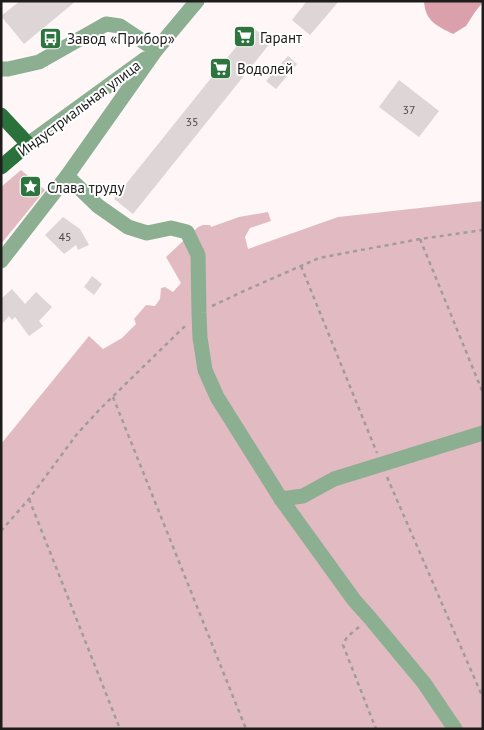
<svg xmlns="http://www.w3.org/2000/svg" width="484" height="730" viewBox="0 0 484 730" font-family="'PT Sans',sans-serif">
  <style>
    .green { fill: #e2bbc2 }
    .forest { fill: #daa1ac }
    .building { fill: #ded5d6 }
    .lines { fill: none; stroke-linecap: round; stroke-linejoin: round }
    .path { stroke: #a29b9c; stroke-width: 2.5; stroke-dasharray: 4 4; stroke-linecap: butt }
    .minor { stroke: #8caf91; stroke-width: 15 }
    .major { stroke: #2a713c; stroke-width: 15 }
    .labels { text-anchor: middle; dominant-baseline: central; stroke-width: 4; stroke-linejoin: round; paint-order: stroke }
    .number-label { font-size: 12px; fill: #4f4a4a }
    .poi-label { font-size: 15px; fill: #1f1c1c; stroke: #fff; text-anchor: start }
    .street-label { font-size: 15px; fill: #1f1c1c; stroke: #fff }
  </style>
  <rect width="100%" height="100%" fill="#fff6f7"/>
  <g class="green">
    <polygon points="21,170 45,190 1,244 1,187"/>
    <polygon points="483,201 483,729 1,729 1,444 89,336 103,349 122,338 136,324 134,319 146,305 155,306 160,299 161,288 165,287 173,292 181,283 166,257 198,227 203,225 210,225 211,227 239,217 268,212 271,221 250,228 245,237 248,249 338,217"/>
  </g>
  <path class="forest" d="M424 1H483V2L475 12 466 26 453 34C437 26 425 21 424 1Z"/>
  <g class="building">
    <polygon points="20,1 76,1 24,44 1,16"/>
    <polygon points="307,1 339,1 310,35 292,20"/>
    <polygon points="252,27 271,42 133,214 114,199"/>
    <polygon points="288,56 297,64 276,89 266,81"/>
    <polygon points="399,80 439,111 419,137 379,107"/>
    <polygon points="63,217 80,229 89,245 78,250 76,245 64,254 45,235"/>
    <polygon points="92,276 102,284 94,295 84,287"/>
    <polygon points="12,289 25,304 36,292 52,307 39,321 43,326 29,336 15,317 12,320 9,316 1,325 1,299"/>
  </g>
  <g class="lines">
    <g class="path">
      <polyline points="420,239 483,393"/>
      <polyline points="301,266 377,453"/>
      <polyline points="212,306 244,291 319,258 420,239 483,230"/>
      <polyline points="113,397 246,729"/>
      <polyline points="387,477 483,698"/>
      <polyline points="29,499 120,729"/>
      <polyline points="1,531 29,499 77,434 100,409 186,325"/>
      <polyline points="359,627 347,637 343,645 376,729"/>
    </g>
    <g class="minor">
      <polyline points="1,69 8,69 39,62 106,24 120,26 156,50"/>
      <polyline points="28,144 145,59"/>
      <polyline points="67,176 98,206 128,227 147,233 171,228 187,232 198,255 199,313 200,338 205,370 217,397 281,499 354,600 370,618 424,683 455,729"/>
      <polyline points="1,261 67,176 156,50 197,1"/>
      <polyline points="281,499 303,496 334,479 483,433"/>
    </g>
    <polyline class="major" points="1,115 28,144 1,167"/>
  </g>
  <defs>
    <symbol id="supermarket-square" viewBox="-11 -11 22 22"><rect x="-9" y="-9" width="18" height="18" rx="4" fill="#2e743f" stroke="#fff"/><path d="M-6-5.5h2.5l.6 2H6L4.5 2H-2.5L-4.4-4H-6ZM-1.5 3.2a1.3 1.3 0 1 0 .1 0ZM3 3.2a1.3 1.3 0 1 0 .1 0Z" fill="#fff"/></symbol>
    <symbol id="bus-square" viewBox="-11 -11 22 22"><rect x="-9" y="-9" width="18" height="18" rx="4" fill="#2e743f" stroke="#fff"/><path d="M-5-6H5V4H4V6H2V4H-2V6H-4V4H-5ZM-3.5-4V0h7V-4ZM-3.5 1.2v1.5H-2V1.2ZM2 1.2v1.5H3.5V1.2Z" fill="#fff"/></symbol>
    <symbol id="sight-square" viewBox="-11 -11 22 22"><rect x="-9" y="-9" width="18" height="18" rx="4" fill="#2e743f" stroke="#fff"/><path d="M0-6L1.8-2.2L6-1.7L2.9 1.2L3.7 5.4L0 3.3L-3.7 5.4L-2.9 1.2L-6-1.7L-1.8-2.2Z" fill="#fff"/></symbol>
  </defs>
  <g fill-rule="evenodd">
    <use href="#supermarket-square" x="232" y="24" width="25" height="25"/>
    <use href="#bus-square" x="38" y="26" width="25" height="25"/>
    <use href="#supermarket-square" x="208" y="56" width="25" height="25"/>
    <use href="#sight-square" x="18" y="174" width="25" height="25"/>
  </g>
  <g class="labels">
    <g class="number-label">
      <text x="409" y="109">37</text>
      <text x="192" y="121">35</text>
      <text x="65" y="236">45</text>
    </g>
    <g class="poi-label">
      <text x="260" y="37">Гарант</text>
      <text x="67" y="38">Завод «Прибор»</text>
      <text x="237" y="68">Водолей</text>
      <text x="47" y="187">Слава труду</text>
    </g>
    <g class="street-label">
      <text transform="translate(79 108) rotate(-37)">Индустриальная улица</text>
    </g>
  </g>
  <rect width="484" height="730" fill="none" stroke="#1f1c1c" stroke-width="5"/>
</svg>
